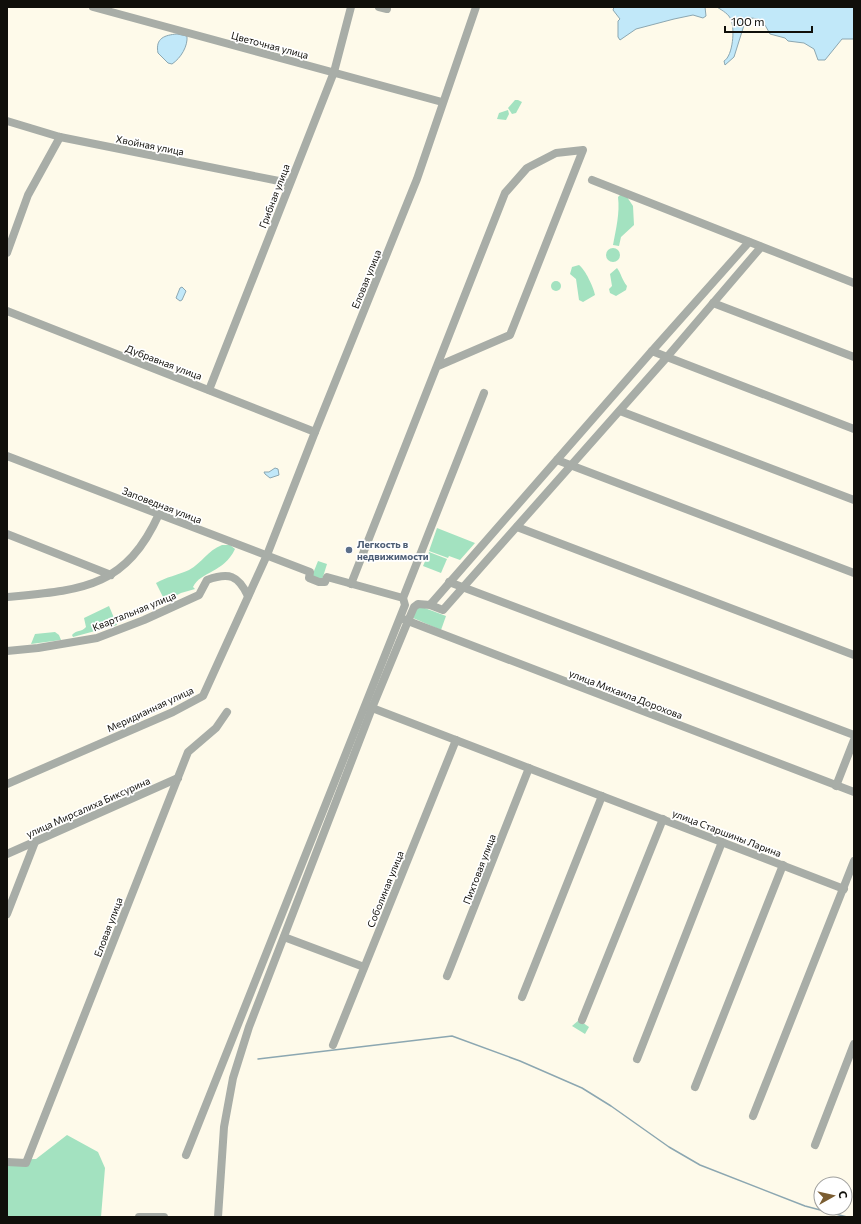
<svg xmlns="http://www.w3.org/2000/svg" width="861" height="1224" viewBox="0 0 861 1224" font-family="Commissioner,sans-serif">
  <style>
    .green { fill: #a3e2c0 }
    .water { fill: #c1e8f9; stroke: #8ca7b1 }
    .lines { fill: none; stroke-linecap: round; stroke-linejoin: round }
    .stream { stroke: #8ca7b1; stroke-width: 1.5 }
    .minor { stroke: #a8ada7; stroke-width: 8 }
    .service-dot { fill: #5c6f8a; stroke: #fff; stroke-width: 1.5 }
    .labels { text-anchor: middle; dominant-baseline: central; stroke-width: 3.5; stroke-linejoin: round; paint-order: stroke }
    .street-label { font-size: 10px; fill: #100f0a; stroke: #fff }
    .service-label { font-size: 10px; font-weight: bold; fill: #4e5e75; stroke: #fff; text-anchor: start }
  </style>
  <rect width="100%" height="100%" fill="#fefaea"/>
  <g class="green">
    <polygon points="515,100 518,100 522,102 516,113 512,114 508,108"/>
    <polygon points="508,110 509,114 506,120 497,119 499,113"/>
    <path d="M625 194 633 206 634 225 621 237 619 246 613 245C616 229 620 213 618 197L620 195Z"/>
    <circle cx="613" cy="255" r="7"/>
    <path d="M579 265C585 269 594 288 595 295L583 302 579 300 576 279 570 274 572 267Z"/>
    <path d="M617 268C621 273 622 280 627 286L626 290 616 296 610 293 609 289 612 286 610 274Z"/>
    <circle cx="556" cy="286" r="5"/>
    <polygon points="437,528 475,543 460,560 449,556 448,558 429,551"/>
    <path d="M222 545H230L235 549C224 573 201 571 193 587L195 589 181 593 165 601 156 583C166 577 178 575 189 570 203 562 207 551 222 545Z"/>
    <polygon points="429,552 447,559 441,573 423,566"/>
    <polygon points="318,561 327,564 322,580 312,576"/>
    <path d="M109 606 117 625 73 637 72 635C76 630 82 632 86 627L84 618Z"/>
    <polygon points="422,607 446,616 441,630 413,618 417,608"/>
    <polygon points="55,632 59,635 61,640 31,644 35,634"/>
    <polygon points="579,1020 589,1027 585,1034 572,1026"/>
    <polygon points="67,1135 98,1152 105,1168 101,1217 7,1217 7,1160 36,1159"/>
  </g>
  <g class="water">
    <polygon points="614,7 705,7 706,16 703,18 693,15 674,19 636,29 620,40 618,37 618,21 620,19 613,10"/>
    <path d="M717 7H854V39H842L825 60H818L814 49 804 43 788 41 785 38 770 34C764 23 762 18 749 18L745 22 734 57 725 65 724 61C733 56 735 28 731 20 729 14 723 11 717 7Z"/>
    <path d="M177 34 187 36C188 46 181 58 172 64L168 63 158 53C155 38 165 35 177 34Z"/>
    <polygon points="182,287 186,291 182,300 180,301 176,298 180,288"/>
    <polygon points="275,468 278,469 279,475 270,478 265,474 264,472 269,472"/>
  </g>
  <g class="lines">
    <polyline class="stream" points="258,1059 452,1036 520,1061 582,1088 611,1106 669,1147 700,1165 805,1206 847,1217"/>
    <g class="minor">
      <polyline points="93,7 442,102"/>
      <polyline points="379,7 387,9"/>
      <polyline points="7,121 60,137 289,183"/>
      <polyline points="592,180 854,283"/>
      <polyline points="761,247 667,357 854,429"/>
      <polyline points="7,253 28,195 60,137"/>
      <polyline points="713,303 854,357"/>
      <polyline points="7,311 315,432"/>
      <polyline points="652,351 749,242"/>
      <polyline points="209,390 334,72 351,7"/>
      <polyline points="620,411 854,500"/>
      <polyline points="7,456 310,572 309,578 319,582 325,582 327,577 403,598 405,605 186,1155"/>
      <polyline points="557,460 854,573"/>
      <polyline points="517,527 854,655"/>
      <polyline points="7,534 111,575"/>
      <polyline points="449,582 854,735"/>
      <polyline points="351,584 505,193 527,168 556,153 583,150 510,335 438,366"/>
      <path d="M7 597C81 590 125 589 159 514"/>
      <polyline points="403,598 484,393"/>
      <polyline points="430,605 652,351 667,357 443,610 430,605 418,604 414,607 408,621 854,792"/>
      <path d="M7 651 38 648 97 638 144 620 199 595 207 580C229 572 238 575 248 596"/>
      <polyline points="367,706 844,889"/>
      <polyline points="7,784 173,712 203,696 267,555 315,432 417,179 476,7"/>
      <polyline points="836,786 854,740"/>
      <polyline points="7,854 178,778"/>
      <polyline points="7,914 35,842"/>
      <polyline points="284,937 364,967"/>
      <polyline points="447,976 529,768"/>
      <polyline points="522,997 602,796"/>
      <polyline points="582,1020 663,819"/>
      <polyline points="333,1045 456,740"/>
      <polyline points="637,1059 722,842"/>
      <polyline points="695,1087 783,865"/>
      <polyline points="753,1116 854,861"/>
      <polyline points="815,1145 854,1044"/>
      <polyline points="7,1162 26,1163 188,752 216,728 227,712"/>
      <polyline points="139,1217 164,1217"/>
      <polyline points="218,1217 224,1127 233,1078 249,1027 372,708 408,621 403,619"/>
    </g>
  </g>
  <circle class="service-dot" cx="349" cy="550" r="4"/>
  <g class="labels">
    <g class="street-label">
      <text transform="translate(270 45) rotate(15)">Цветочная улица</text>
      <text transform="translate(150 145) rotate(11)">Хвойная улица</text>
      <text transform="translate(274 196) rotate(-69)">Грибная улица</text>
      <text transform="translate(366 279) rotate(-68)">Еловая улица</text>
      <text transform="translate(164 362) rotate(21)">Дубравная улица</text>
      <text transform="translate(162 505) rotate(21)">Заповедная улица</text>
      <text transform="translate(134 611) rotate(-22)">Квартальная улица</text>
      <text transform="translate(626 694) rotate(21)">улица Михаила Дорохова</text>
      <text transform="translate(150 709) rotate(-25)">Меридианная улица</text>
      <text transform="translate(88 807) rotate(-24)">улица Мирсалиха Биксурина</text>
      <text transform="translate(727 833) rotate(21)">улица Старшины Ларина</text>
      <text transform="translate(479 869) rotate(-69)">Пихтовая улица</text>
      <text transform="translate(385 889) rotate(-68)">Соболиная улица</text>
      <text transform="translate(108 927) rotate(-69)">Еловая улица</text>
    </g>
    <g class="service-label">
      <text x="357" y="544">Легкость в<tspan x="357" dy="12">недвижимости</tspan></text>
    </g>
  </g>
  <rect width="861" height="1224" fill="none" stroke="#100f0a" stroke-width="16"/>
  <g transform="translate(833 1196) rotate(82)"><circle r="19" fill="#ffffff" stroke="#9f9f9d"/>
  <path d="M0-3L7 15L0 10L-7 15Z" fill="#7b5d31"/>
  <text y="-6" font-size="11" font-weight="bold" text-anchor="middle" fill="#100f0a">С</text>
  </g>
  <path d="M725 26v6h87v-6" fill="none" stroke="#100f0a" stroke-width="2"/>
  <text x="731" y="26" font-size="12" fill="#100f0a" stroke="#ffffff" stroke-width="3" paint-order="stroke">100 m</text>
</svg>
